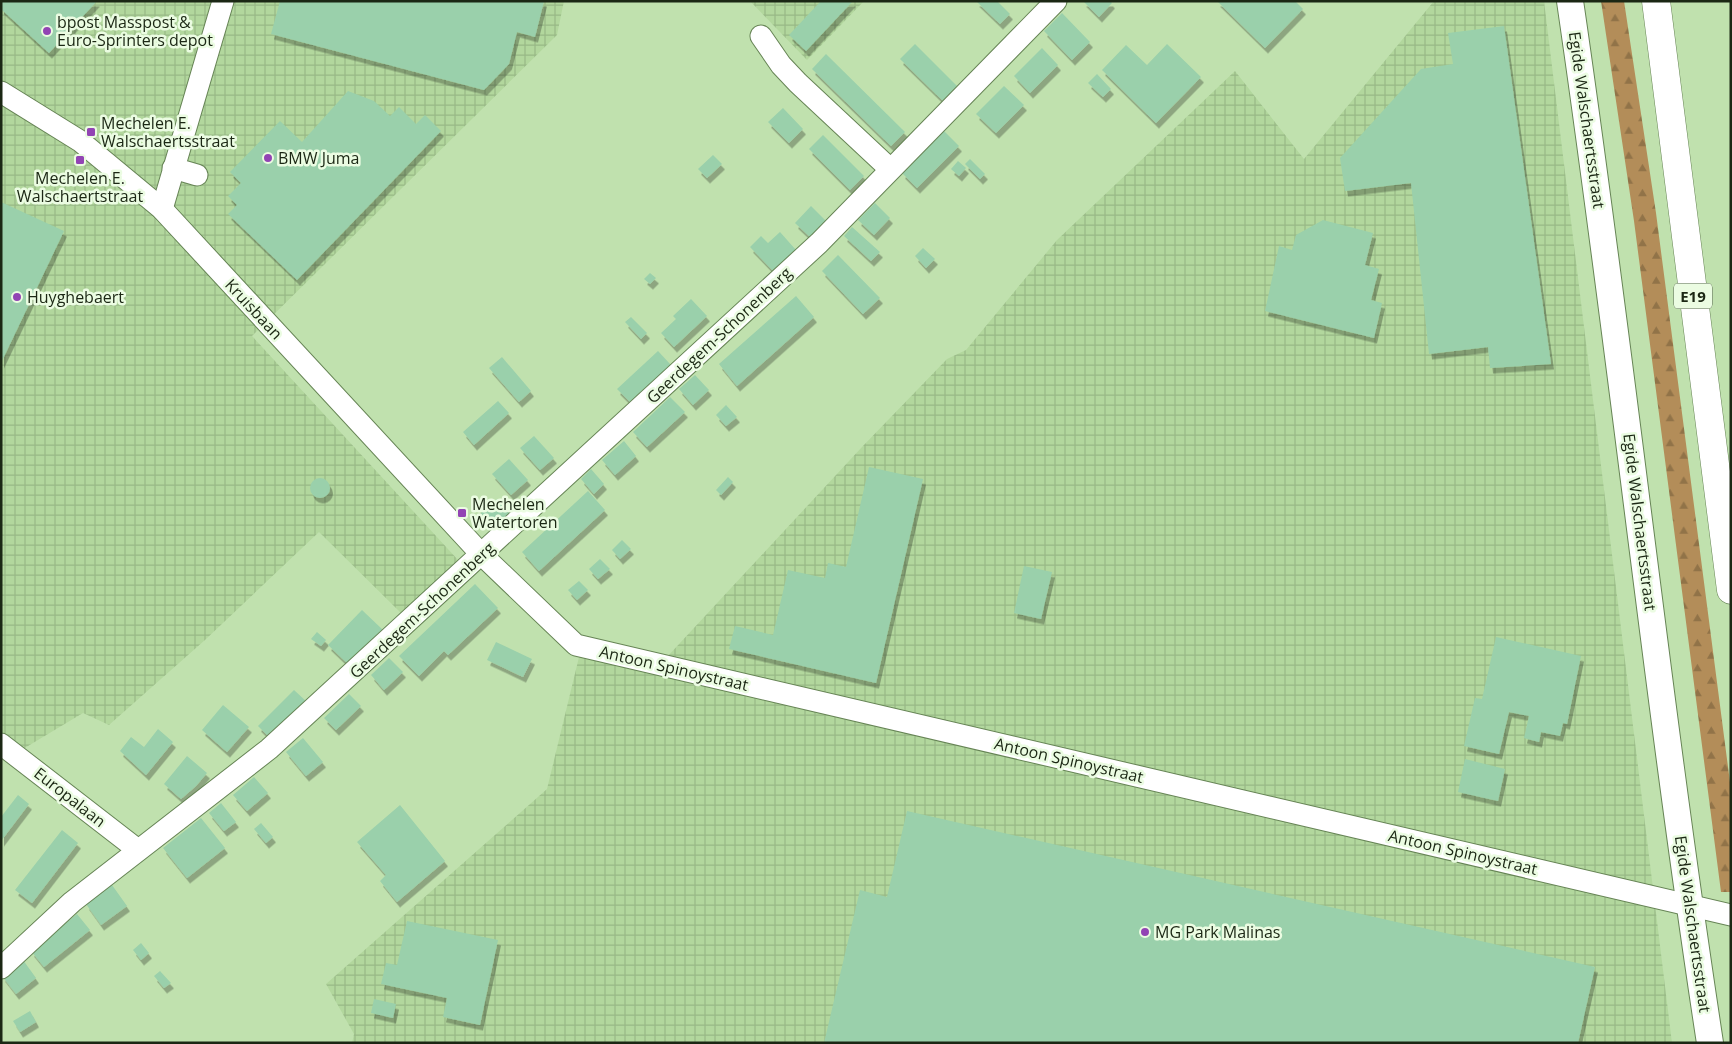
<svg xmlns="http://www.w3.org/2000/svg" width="1732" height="1044" viewBox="0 0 1732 1044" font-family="'Open Sans',sans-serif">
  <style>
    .industrial { fill: url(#industrial-grid) }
    .forest { fill: url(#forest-firs) }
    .building { fill: #9ad0ab; filter: url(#shadow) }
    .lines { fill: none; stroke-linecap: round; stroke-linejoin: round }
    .minor-casing { stroke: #668455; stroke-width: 23 }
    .major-casing { stroke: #668455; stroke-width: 28 }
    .highway-casing { stroke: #668455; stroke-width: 29 }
    .minor { stroke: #fff; stroke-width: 21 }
    .major { stroke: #fff; stroke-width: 26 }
    .highway { stroke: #fff; stroke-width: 28 }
    .poi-dot { fill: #9244b4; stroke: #ebfce2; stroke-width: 2 }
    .labels { text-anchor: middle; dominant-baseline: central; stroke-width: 5; stroke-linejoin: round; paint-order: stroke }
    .shield { fill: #ebfce2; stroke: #596752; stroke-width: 1 }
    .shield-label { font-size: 15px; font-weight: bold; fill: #1b2714 }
    .poi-label { font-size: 16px; fill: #1b2714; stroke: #ebfce2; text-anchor: start }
    .street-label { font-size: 16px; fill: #1b2714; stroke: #ebfce2 }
  </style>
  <defs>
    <pattern id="industrial-grid" width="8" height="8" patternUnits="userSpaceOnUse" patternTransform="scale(1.25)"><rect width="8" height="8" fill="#b2d79d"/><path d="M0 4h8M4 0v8" fill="none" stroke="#98b986"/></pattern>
    <pattern id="forest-firs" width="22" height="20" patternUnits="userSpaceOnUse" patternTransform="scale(1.25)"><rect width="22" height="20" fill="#b38d59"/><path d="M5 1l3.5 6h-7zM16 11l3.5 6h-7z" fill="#917348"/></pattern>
    <filter id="shadow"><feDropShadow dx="3" dy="5.5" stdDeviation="0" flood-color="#0004"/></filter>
  </defs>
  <rect width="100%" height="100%" fill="#c0e1ae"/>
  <g class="industrial">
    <polygon points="1,1 564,1 557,35 252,336 459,561 401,613 319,532 205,640 109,725 83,713 23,749 1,731"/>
    <polygon points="750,1 864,1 807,60"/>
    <polygon points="1434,1 1544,1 1672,1043 352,1043 354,1034 326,984 547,789 579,657 654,671 862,447 947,359 966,350 1057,240 1235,71 1304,159"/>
  </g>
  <polygon class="forest" points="1601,1 1624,1 1656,213 1731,790 1731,892 1721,892 1634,221"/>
  <g class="building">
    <polygon points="1,1 97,1 49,53 1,9"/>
    <polygon points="280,1 544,1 535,37 517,32 509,64 484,90 271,34"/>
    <polygon points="821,1 853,1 806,51 789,35"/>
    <polygon points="976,1 997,1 1010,14 1000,24"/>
    <polygon points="1083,1 1110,1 1112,3 1099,17"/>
    <polygon points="1217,1 1295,1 1303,9 1265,48"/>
    <polygon points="1062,13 1090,42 1072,60 1044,31"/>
    <polygon points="1504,26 1551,364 1490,368 1488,347 1429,354 1411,183 1345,191 1340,158 1421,69 1453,64 1448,33"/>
    <polygon points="915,44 957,86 943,101 900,59"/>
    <polygon points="1167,44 1201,77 1156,123 1102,70 1126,45 1147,65"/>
    <polygon points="1042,48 1058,65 1030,93 1014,76"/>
    <polygon points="826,54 905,132 891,146 812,69"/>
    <polygon points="1097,74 1111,89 1103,97 1088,83"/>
    <polygon points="1004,86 1024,105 996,133 976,114"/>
    <polygon points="348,91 374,101 390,116 399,107 416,124 425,115 441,131 297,280 228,214 237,205 228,196 241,183 230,172 280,121 302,142"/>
    <polygon points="783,108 803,129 789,143 768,122"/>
    <polygon points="944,131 959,146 917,188 902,173"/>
    <polygon points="823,135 864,176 850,190 809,149"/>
    <polygon points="713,155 722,164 707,178 698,169"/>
    <polygon points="970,159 985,174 980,179 965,164"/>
    <polygon points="958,161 966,168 959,176 951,169"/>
    <polygon points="1,202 64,231 1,363"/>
    <polygon points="875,203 890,218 874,235 858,220"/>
    <polygon points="811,206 827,222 811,238 795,223"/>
    <polygon points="1323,220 1373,233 1365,265 1379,269 1371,300 1382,303 1374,338 1265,311 1279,246 1292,250 1296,235"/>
    <polygon points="852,227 880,252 871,261 844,236"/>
    <polygon points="780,232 796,250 773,271 750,247 761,236 768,243"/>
    <polygon points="923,248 935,259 926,268 915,256"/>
    <polygon points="838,255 880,298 863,314 822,271"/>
    <polygon points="650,273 656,278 650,284 644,279"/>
    <polygon points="796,296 814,317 737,386 719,364"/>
    <polygon points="691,299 707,316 674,347 661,333 676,319 673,316"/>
    <polygon points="631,317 647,333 641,339 625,322"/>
    <polygon points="658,351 671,365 631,403 617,389"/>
    <polygon points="502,357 531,391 519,402 489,368"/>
    <polygon points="695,375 709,390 693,405 679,389"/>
    <polygon points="670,397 685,412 647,447 633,432"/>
    <polygon points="498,401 509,413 474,445 463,432"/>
    <polygon points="726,405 737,417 726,426 716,415"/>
    <polygon points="534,436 554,458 540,470 520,448"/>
    <polygon points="624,441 636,456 615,475 602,460"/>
    <polygon points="509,459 528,480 511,495 492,474"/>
    <polygon points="869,467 923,479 876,683 729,649 735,626 773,635 788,570 825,578 828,563 846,567"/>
    <polygon points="591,469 604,484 594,494 581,479"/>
    <polygon points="728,477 733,482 721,495 716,490"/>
    <circle cx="320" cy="488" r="10"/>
    <polygon points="588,491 605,510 539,571 522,552"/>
    <polygon points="497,499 511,515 495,530 480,514"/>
    <polygon points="622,540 631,549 620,559 612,550"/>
    <polygon points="600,559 610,569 598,579 589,569"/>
    <polygon points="1024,566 1052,572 1041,619 1014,613"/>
    <polygon points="579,581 588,590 577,600 568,590"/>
    <polygon points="475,584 498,608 448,655 444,651 419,676 399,656"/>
    <polygon points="362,610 383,630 349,665 328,645"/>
    <polygon points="317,632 326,640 321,646 311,639"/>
    <polygon points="1496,637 1581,656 1567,724 1563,723 1560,736 1541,732 1539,742 1524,738 1529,716 1509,712 1499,754 1464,746 1475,698 1482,699"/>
    <polygon points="496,642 532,659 523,677 487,660"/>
    <polygon points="389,658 403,672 384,690 371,675"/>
    <polygon points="294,690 307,702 271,739 258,726"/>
    <polygon points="349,694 361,706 336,730 324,718"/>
    <polygon points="223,705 249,727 227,752 202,730"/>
    <polygon points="158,729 173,742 146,775 120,751 131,737 144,747"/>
    <polygon points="303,738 323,762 306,776 286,752"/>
    <polygon points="187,756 207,773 196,786 181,799 164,784"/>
    <polygon points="1465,759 1505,769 1498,801 1458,792"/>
    <polygon points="254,777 268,793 247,811 233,795"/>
    <polygon points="18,795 29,804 1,841 1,817"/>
    <polygon points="221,803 236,822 224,831 209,813"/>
    <polygon points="400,805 445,861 397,902 380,881 386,875 357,842"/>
    <polygon points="907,811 1595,967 1578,1043 824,1043 860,890 887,897"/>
    <polygon points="201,818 225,848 187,878 163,848"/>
    <polygon points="261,823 273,837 266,843 254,829"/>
    <polygon points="62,830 78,843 32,903 15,890"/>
    <polygon points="112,885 127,906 101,925 86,904"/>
    <polygon points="77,914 90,930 44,967 31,951"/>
    <polygon points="407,921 498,940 480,1025 443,1017 447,998 381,984 386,963 397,965"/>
    <polygon points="141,943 149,953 141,960 133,950"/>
    <polygon points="23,960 36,978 16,994 2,976"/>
    <polygon points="160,971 171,983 164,988 154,976"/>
    <polygon points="374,999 396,1004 393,1018 371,1013"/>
    <polygon points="30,1011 36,1022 20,1032 13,1021"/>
  </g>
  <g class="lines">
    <defs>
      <g id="minor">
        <polyline points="761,36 781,65 798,83 890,169"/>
        <polyline points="1,92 80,141 162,209 482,555 576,645 1731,915"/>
        <polyline points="173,168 197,175"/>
        <polyline points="162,209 223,1"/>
        <polyline points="1,744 138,850"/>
        <polyline points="1,968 72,902 269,749 819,243 1056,1"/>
      </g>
      <path id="major" d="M1570 1C1621 348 1657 697 1710 1043"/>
      <polyline id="highway" points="1656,1 1731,590"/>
    </defs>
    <use href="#minor" class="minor-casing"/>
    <use href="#major" class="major-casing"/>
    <use href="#highway" class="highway-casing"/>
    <use href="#minor" class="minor"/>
    <use href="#major" class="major"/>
    <use href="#highway" class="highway"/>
  </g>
  <g class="poi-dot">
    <circle cx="47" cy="31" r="5"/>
    <rect x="86" y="127" width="10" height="10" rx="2.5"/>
    <circle cx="268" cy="158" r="5"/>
    <rect x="75" y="155" width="10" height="10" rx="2.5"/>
    <circle cx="17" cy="297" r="5"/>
    <rect x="457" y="508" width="10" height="10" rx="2.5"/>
    <circle cx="1145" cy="932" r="5"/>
  </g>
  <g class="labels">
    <rect class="shield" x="1674" y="283.5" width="38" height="25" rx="4"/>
    <g class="shield-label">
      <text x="1693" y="296">E19</text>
    </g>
    <g class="poi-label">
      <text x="57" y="22">bpost Masspost &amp;<tspan x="57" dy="18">Euro-Sprinters depot</tspan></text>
      <text x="101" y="123">Mechelen E.<tspan x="101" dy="18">Walschaertsstraat</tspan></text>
      <text x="278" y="158">BMW Juma</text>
      <text x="80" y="178" text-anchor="middle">Mechelen E.<tspan x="80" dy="18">Walschaertstraat</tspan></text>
      <text x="27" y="297">Huyghebaert</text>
      <text x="472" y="504">Mechelen<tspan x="472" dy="18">Watertoren</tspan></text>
      <text x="1155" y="932">MG Park Malinas</text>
    </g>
    <g class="street-label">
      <text transform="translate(1587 120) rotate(82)">Egide Walschaertsstraat</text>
      <text transform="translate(254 309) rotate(47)">Kruisbaan</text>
      <text transform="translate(719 335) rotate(-43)">Geerdegem-Schonenberg</text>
      <text transform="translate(1640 522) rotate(83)">Egide Walschaertsstraat</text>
      <text transform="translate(422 610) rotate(-43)">Geerdegem-Schonenberg</text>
      <text transform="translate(674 668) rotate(13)">Antoon Spinoystraat</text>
      <text transform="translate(1069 760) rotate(13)">Antoon Spinoystraat</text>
      <text transform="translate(70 797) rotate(38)">Europalaan</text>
      <text transform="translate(1463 852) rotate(13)">Antoon Spinoystraat</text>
      <text transform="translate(1693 924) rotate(82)">Egide Walschaertsstraat</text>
    </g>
  </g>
  <rect width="1732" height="1044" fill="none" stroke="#1b2714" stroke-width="5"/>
</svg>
